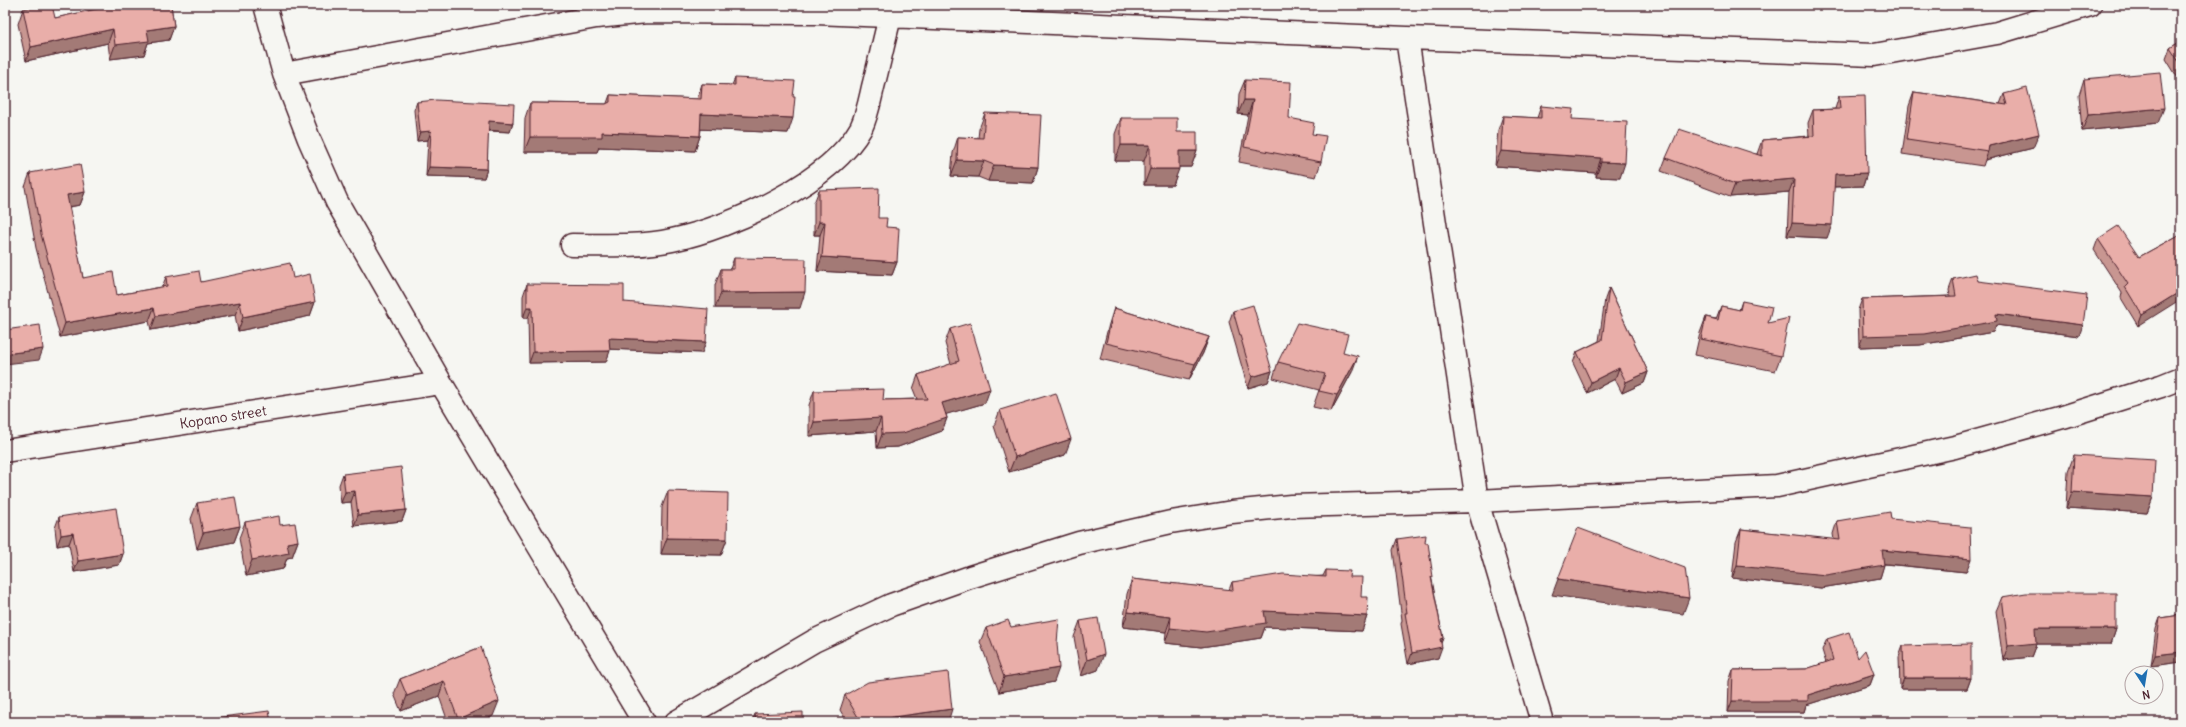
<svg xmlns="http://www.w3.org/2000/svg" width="2186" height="727" font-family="Delius,sans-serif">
  <rect width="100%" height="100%" fill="#f6f6f2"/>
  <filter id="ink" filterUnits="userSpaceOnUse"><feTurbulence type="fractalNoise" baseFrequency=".025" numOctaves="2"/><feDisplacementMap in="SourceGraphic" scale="8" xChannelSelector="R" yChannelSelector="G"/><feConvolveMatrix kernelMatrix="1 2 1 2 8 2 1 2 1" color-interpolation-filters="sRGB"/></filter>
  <g filter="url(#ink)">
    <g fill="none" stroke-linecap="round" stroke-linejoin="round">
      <defs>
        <path id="minor" d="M265,5L284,74L309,139L337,202L441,383L644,722
          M1407,38L1477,501L1542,722
          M284,74L596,17L647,12L816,13L1407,38L1874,55L1997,33L2090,5
          M572,245C605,245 640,247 672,240C731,228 831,182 861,128C867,116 870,100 873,87C879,64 884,40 890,17
          M5,451L441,383
          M676,722L814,641L891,605L970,577L1079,543L1171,522L1232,512L1291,506L1477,501L1777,486L1955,447L2063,417L2161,386L2181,378"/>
      </defs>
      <use href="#minor" stroke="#4a1f2b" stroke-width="25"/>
      <use href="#minor" stroke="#f6f6f2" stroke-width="22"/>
    </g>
    <path fill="#c89691" stroke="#4a1f2b" d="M103,5H171L174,26L169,40L148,43L144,55L110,59L108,43L26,61L18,24L23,9L55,18L103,8Z
      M2181,41V83L2166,59L2170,48Z
      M735,78L788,133L701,129L700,136L695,151L599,147L597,152H524L525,118L530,103L606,104L607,103L610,95L697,99L702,84L732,85Z
      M2084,79L2158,123L2082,131L2079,95Z
      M1245,80L1289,118L1321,162L1316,177L1239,162L1248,115L1238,114L1239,94Z
      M1914,92L2000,104L2004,94L2033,148L1985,160L1983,166L1902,154L1909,106Z
      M1839,96L1867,173L1863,186L1834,187L1827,238L1787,236L1789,192L1730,197L1661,171L1666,158L1757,154L1762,140L1809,136L1808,123L1813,110L1835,109Z
      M417,102L513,123L510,132L488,131L487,169L484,178L426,176L428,140L417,141L414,110Z
      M1541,106L1572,119L1620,178L1596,177V173L1495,166L1498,130L1503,116L1537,118Z
      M985,113L1038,167L1033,183L988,181L978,177L951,176L953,153L958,137L978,138L979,129Z
      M1121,118L1177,132L1197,151L1191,167H1179L1173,185H1144V161H1115V134Z
      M30,173L85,192L80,205L69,207L83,278L117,295L162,287L166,277L201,282L293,278L315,302L310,316L238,331L235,315L151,330L149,321L60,337L36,248L25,187Z
      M819,190L878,218L886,227L897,262L892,275L817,271L820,235H814V203Z
      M2179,235L2138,326L2121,298L2122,293L2094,250L2098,239L2139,257Z
      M734,258L800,308H715V285L721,269H730Z
      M1953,279L1978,281L2079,336L1996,325L1993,332L1920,345L1859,347L1858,310L1862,299L1950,296L1949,290Z
      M527,284L624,302L702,353L610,349L606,362L529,363L528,318H523V296Z
      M1609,288L1648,372L1644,383L1622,393L1615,379L1587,393L1573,363L1577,352L1599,341L1605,299Z
      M1742,301L1768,323L1781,356L1775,371L1695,355L1700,333L1706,317L1716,319L1721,306L1739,310Z
      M1114,308L1209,337L1203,353L1189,380L1100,359L1109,324Z
      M1233,311L1272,371L1268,382L1248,388L1229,322Z
      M950,329L985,403L946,414L947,418L942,431L898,447L877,448L876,431L809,436V405L814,391L883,400L917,399L913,389L918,375L951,364L945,343Z
      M1343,352L1352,372L1331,411L1313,407L1319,390L1273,378L1278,362Z
      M1000,410L1065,455L1009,472L994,426Z
      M2074,455L2153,497L2147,513L2066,508L2068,471Z
      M343,474L406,510L402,521L354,526L351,502L341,503L339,485Z
      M668,491L727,539L721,555L661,554L662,507Z
      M197,503L240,526L234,542L197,549L191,519Z
      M59,517L123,554L119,565L74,572L69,544L57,546L55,528Z
      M1891,519L1966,572L1884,564L1880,578L1821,588L1732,578L1736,542L1741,529L1834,540L1833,534L1837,521Z
      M245,522L280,525L298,541L292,557L287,558L283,569L246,576L239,538Z
      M1397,539L1425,543L1443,638L1441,643L1438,658L1408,664L1401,624L1402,620L1393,550Z
      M1326,570L1349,577L1361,597L1367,616L1362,631L1265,627L1261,638L1201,647L1165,643L1166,632L1123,627L1127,594L1132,579L1229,590L1232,582L1323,576Z
      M2002,597L2116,629L2111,644H2036L2031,657L2003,660L1996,611Z
      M2181,615V662L2151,666L2156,629L2160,618Z
      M1080,621L1098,670L1081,676L1074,637Z
      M1011,627L1054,682L999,692L980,642L986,628Z
      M1827,639L1858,658L1874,674L1870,685L1806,705L1804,712H1728L1729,681L1733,670L1806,669L1826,663L1822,650Z
      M1903,646L1971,678L1967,689H1900L1899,657Z
      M481,647L493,716L480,722H448L439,696L401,711L394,694L400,679Z
      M845,695L948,722H847L840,710Z
      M755,714L803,722H752Z"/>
    <path fill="#a37a76" stroke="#4a1f2b" d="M174,26L169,40L148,43L144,55L110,59L115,45L147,30Z
      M113,29L108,43L26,61L31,47Z
      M1244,100H1253L1248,115L1238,114Z
      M2164,108L2158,123L2082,131L2088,115Z
      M701,114L793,118L788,133L696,129Z
      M489,121L513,123L510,132L486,130Z
      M431,131L428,140L417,141L420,132Z
      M602,132L700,136L695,151L599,147L597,152H524L530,137Z
      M2039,134L2033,148L1985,160L1988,151L1989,146Z
      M1121,145H1150L1144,161H1115Z
      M1179,151H1197L1191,167H1173Z
      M1501,151L1601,158L1596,173L1495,166Z
      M957,160L984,161L978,177L951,176Z
      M1601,162L1625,163L1620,178L1596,177Z
      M994,165L1038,167L1033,183L988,181Z
      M429,167L487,169L484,178L426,176Z
      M1150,169H1179L1173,185H1144Z
      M1867,173L1863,186L1830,187L1835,174Z
      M1794,179L1789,192L1730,197L1735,184Z
      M85,192L80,205L62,208L67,195Z
      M819,222H825L820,235H814Z
      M1792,223L1832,225L1827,238L1787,236Z
      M822,257L897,262L892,275L817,271Z
      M2181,291V299L2138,326L2142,315Z
      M805,292L800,308H715L721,293Z
      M240,302L235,315L151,330L156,316Z
      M315,302L310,316L238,331L243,317Z
      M527,307H532L528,318H523Z
      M154,308L149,321L60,337L65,323Z
      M1996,314L2083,325L2079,336L1996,325L1993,332L1920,345L1859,347L1863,336Z
      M1209,337L1203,353L1189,380L1195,364Z
      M609,338L706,342L702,353L605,349Z
      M43,349L39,360L5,364V354Z
      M610,351L606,362L529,363L533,352Z
      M1358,356L1352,372L1331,411L1337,395Z
      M1619,368L1615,379L1587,393L1591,382Z
      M1272,371L1268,382L1248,388L1252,377Z
      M1648,372L1644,383L1622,393L1626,382Z
      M990,389L985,403L937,417L942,403Z
      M881,418L876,431L809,436L814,422Z
      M947,418L942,431L898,447L877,448L882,434Z
      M1071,439L1065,455L1009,472L1015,457Z
      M355,491L351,502L341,503L345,492Z
      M2072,492L2153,497L2147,513L2066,508Z
      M406,510L402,521L354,526L358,515Z
      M240,526L234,542L197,549L203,533Z
      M73,533L69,544L57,546L61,535Z
      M667,538L727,539L721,555L661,554Z
      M298,541L292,557L287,558L283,569L246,576L252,560L287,543Z
      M1882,550L1971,559L1966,572L1877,563Z
      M123,554L119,565L74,572L78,561Z
      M1884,565L1880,578L1821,588L1732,578L1737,566Z
      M1558,579L1689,598L1683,614L1552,595Z
      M1264,611L1367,616L1362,631L1265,627L1261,638L1201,647L1165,643L1170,628Z
      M1128,612L1171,617L1166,632L1123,627Z
      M2035,629H2116L2111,644H2036L2031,657L2003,660L2008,646Z
      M1443,638L1439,648L1442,647L1438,658L1408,664L1412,653L1440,639Z
      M2181,652V662L2151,666L2155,655Z
      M1104,654L1098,670L1081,676L1087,660Z
      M1059,668L1054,682L999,692L1004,677Z
      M1874,674L1870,685L1806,705L1804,712H1728L1732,701L1808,695Z
      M1904,678H1971L1967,689H1900Z
      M444,681L439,696L401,711L407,696Z
      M499,701L493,716L480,722H457L458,719Z
      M952,709L948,722H884L893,717Z"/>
    <path fill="#e9aea9" stroke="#4a1f2b" d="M44,5H52L55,18L110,6V5H171L174,26L147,30L149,41L115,45L113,29L31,47L23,9Z
      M2181,41V65L2170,48Z
      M2160,72L2164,108L2088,115L2084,79Z
      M735,78L795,81L793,97H795L793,118L701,114L700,136L602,132V137H530V103L606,104L610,102V95L701,99L702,84L735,85Z
      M1245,80L1291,82L1289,118L1314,123L1312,134L1326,136L1321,162L1244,147L1253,100H1244Z
      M2027,88L2039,134L1989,146L1988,151L1907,139L1914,92L2007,105L2004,94Z
      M1865,95L1867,173L1835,174L1832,225L1792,223L1794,179L1735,184L1666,158L1679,129L1762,156V140L1814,136L1813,110L1840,109L1839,96Z
      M436,100L514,104L513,123L489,121L487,169L429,167L431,131L420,132L417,102Z
      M1541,106L1573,109L1572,119L1627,122L1625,163L1601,162V158L1501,151L1503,116L1541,118Z
      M985,113L1041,115L1038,167L994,165L984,161L957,160L958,137L983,138Z
      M1121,118H1177V132H1197V151H1179V169H1150V145H1121Z
      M80,164L85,192L67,195L83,278L113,272L117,295L167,286L166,277L199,271L201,282L290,263L293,278L310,274L315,302L243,317L240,302L156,316L154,308L65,323L41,234L30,173Z
      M879,188L878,218H887L886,227L899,228L897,262L822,257L825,222H819V190Z
      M2118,226L2139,257L2179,235L2181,239V291L2142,315L2125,287L2128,284L2098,239Z
      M734,258L806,259L805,292L721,293V269H734Z
      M1976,274L1978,281L2087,295L2083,325L1996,314L1997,321L1924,334L1863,336L1862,299L1956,296L1953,279Z
      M527,284L624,285V302L708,309L706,342L609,338L610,351L533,352L532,307H527Z
      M1609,288L1648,372L1626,382L1619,368L1591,382L1577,352L1602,340Z
      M1742,301L1772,307L1768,323L1789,318L1781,356L1701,339L1706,317L1718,320L1721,306L1740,310Z
      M1253,305L1272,371L1252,377L1233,311Z
      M1114,308L1209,337L1195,364L1106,343Z
      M970,323L990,389L942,403L947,418L903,433L882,434L881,418L814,422V391L884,389L883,400L927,399L918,375L959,361L950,329Z
      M1297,323L1348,334L1343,352L1358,356L1337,395L1319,391L1325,374L1278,362Z
      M40,325L43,349L5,354V330Z
      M1056,393L1071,439L1015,457L1000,410Z
      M2074,455L2155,460L2153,497L2072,492Z
      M401,467L406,510L358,515L355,491L345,492L343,474Z
      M668,491L728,493L727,539L667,538Z
      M235,497L240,526L203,533L197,503Z
      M116,508L123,554L78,561L73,533L61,535L59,517Z
      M1890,512L1891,519L1970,527L1971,559L1882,550L1884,565L1826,575L1737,566L1741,529L1840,540L1837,521Z
      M279,516L280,525L295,523L298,541L287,543L289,553L252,560L245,522Z
      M1578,528L1685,568L1689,598L1558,579Z
      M1426,535L1425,543H1428L1433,577H1431L1443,638L1440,639L1442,647L1412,653L1405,613H1407L1397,539Z
      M1326,570L1350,571L1349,577H1362L1361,597H1368L1367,616L1264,611L1266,623L1206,632L1170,628L1171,617L1128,612L1132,579L1233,590L1232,582L1283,574L1326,577Z
      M2026,593H2116V629H2035L2036,643L2008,646L2002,597Z
      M2181,615V652L2155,655L2160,618Z
      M1098,618L1104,654L1087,660L1080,621Z
      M1059,619L1057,643L1059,668L1004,677L986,628L1008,620L1011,627Z
      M1849,632L1858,658L1865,650L1874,674L1808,695V701H1732L1733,670L1806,669L1833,660L1827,639Z
      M1971,644V678H1904L1903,646Z
      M481,647L499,701L458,719L444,681L407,696L400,679Z
      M948,672L952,709L893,717L884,722H861L845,695L868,682Z
      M269,711L271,722H215L214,718Z
      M803,712V722H756L755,714Z"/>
  </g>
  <g text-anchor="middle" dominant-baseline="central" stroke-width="3" stroke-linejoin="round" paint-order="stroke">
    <g font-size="14" fill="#4a1f2b" stroke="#f6f6f2">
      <text transform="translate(223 417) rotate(-9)">Kopano street</text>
    </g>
  </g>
  <rect width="2186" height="727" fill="none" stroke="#f6f6f2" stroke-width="20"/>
  <rect x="10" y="10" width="2166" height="707" fill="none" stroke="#4a1f2b" stroke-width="1.5" filter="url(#ink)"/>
  <g transform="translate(2144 685) rotate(168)"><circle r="19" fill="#f6f6f2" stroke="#b1a0a2"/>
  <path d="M0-3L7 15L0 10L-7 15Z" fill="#1f6fb2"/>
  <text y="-6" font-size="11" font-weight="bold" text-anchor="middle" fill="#4a1f2b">N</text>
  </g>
</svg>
